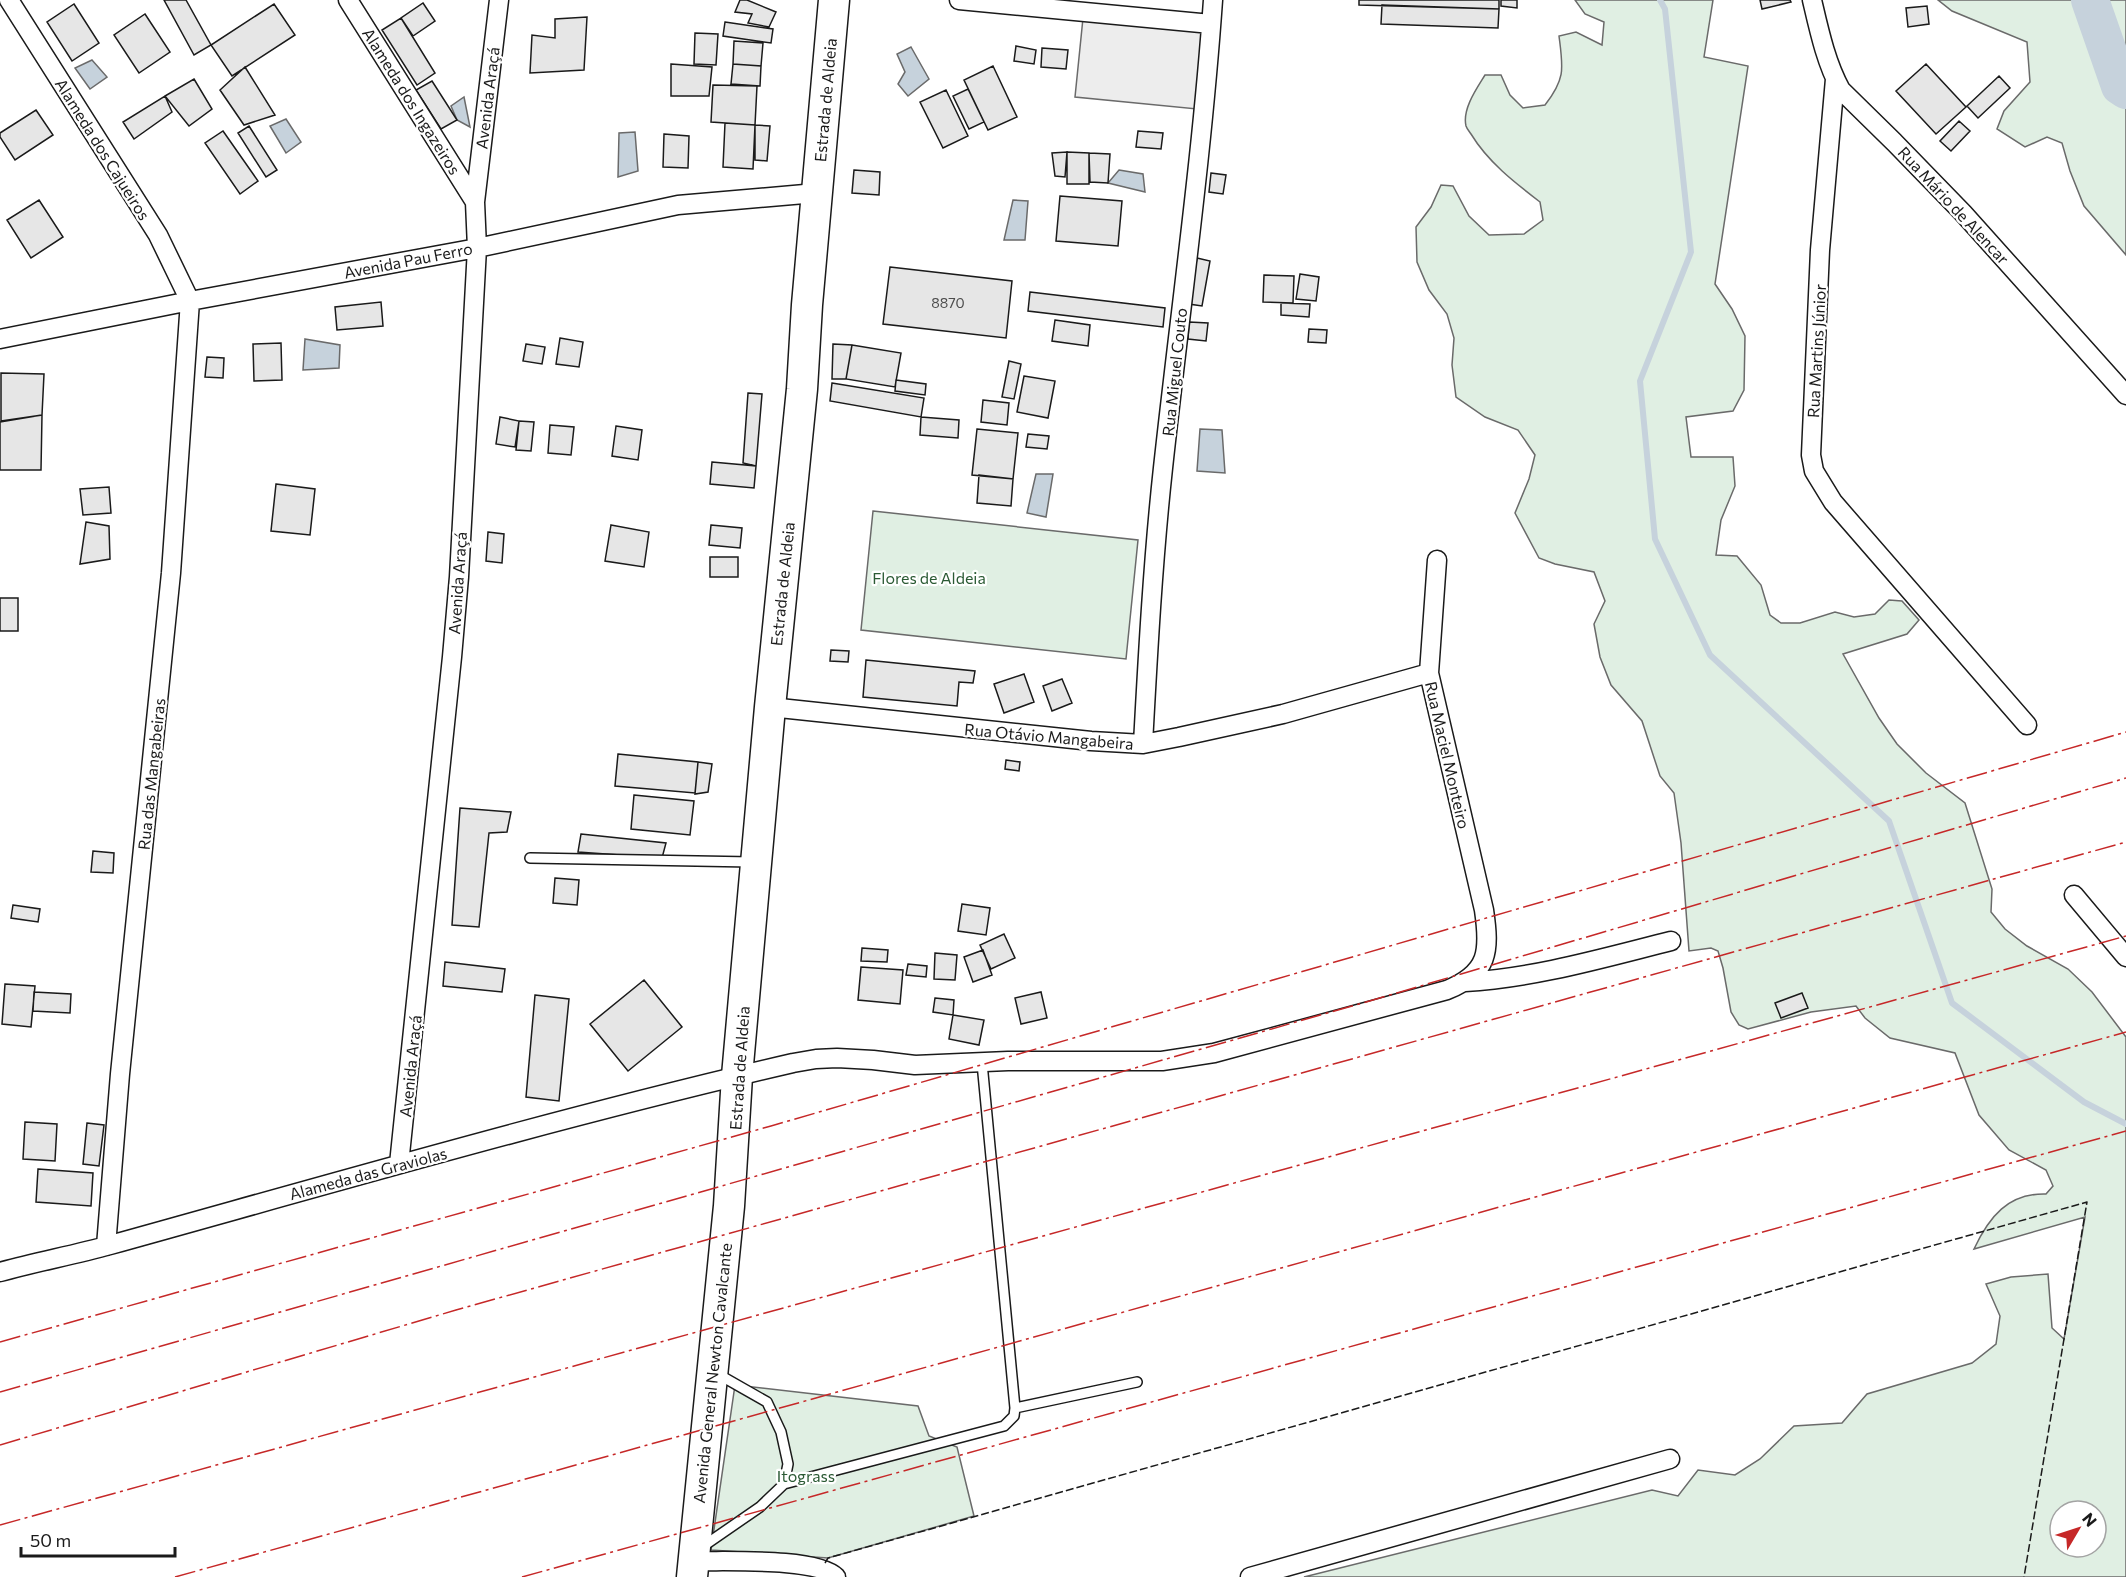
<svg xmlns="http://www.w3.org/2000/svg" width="2126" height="1577" font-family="Commissioner,sans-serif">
  <rect width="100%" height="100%" fill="#fff"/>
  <path fill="#e0efe3" stroke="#6a6a6a" stroke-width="1.5" fill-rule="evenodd" d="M1575,0H1713L1704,57L1748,66L1715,284L1732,309L1745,336L1744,390L1733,411L1686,417L1691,457H1733L1735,486L1721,520L1716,555L1737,556L1761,585L1770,615L1781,623H1800L1835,612L1854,617L1875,614L1889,600L1902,601L1919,620L1907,634L1843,654L1879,718L1897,744L1926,773L1965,803L1992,889L1991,912L2005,929L2027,946L2068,969L2092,992L2126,1037V1577H1304L1652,1490L1678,1496L1698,1470L1735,1475L1760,1459L1794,1426L1842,1423L1867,1394L1972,1363L1996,1344L2000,1316L1986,1284L2011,1277L2048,1274L2052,1328L2064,1339L2085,1217L1974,1249C1989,1217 2008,1193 2046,1194L2053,1186L2046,1170L2009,1150L1979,1115L1955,1053L1890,1038L1865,1018L1856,1006L1811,1012L1748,1029L1739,1025L1731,1012L1723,968L1718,951L1711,948L1689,951L1681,843L1674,793L1660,776L1642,721L1611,685L1600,657L1594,624L1605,601L1594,572L1555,564L1539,558L1515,513L1529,479L1535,455L1518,430L1485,417L1456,397L1452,365L1454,338L1447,314L1429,290L1417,262L1416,227L1431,207L1441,185L1453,186L1469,216L1489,235L1524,234L1543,220L1540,202C1514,182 1488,162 1471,134C1469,131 1467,129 1466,126C1462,109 1477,88 1485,75H1501L1510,95L1523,108L1545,105C1566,78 1563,68 1559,36L1576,32L1602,45L1604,22L1585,14ZM2060,1511H2096V1547H2060Z
    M1938,0H2126V255L2084,206L2070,171L2062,143L2047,137L2025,147L1997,129L2004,111L2030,82L2027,42L1952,11Z
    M873,511L1138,540L1126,659L861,630Z
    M735,1385L918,1406L929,1436L957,1447L974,1516L828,1558L711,1550Z"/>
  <path fill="#ededed" stroke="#6a6a6a" stroke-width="1.5" d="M1083,18L1204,29L1197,109L1075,97Z"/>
  <path fill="#c6d2dc" stroke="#6a6a6a" stroke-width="1.5" d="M911,47L929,79L908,96L898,84L905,72L897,54Z
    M92,60L107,77L90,89L75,68Z
    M464,97L470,127L457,120L451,106Z
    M286,119L301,142L286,153L270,126Z
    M635,132L638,171L618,177L619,133Z
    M1119,170L1143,174L1145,192L1108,183Z
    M1013,200L1028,201L1025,240H1004Z
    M305,339L340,345L339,368L303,370Z
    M1200,429L1222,430L1225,473L1197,471Z
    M1036,474H1053L1046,517L1027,513Z"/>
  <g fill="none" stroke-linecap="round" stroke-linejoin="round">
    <path stroke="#c6d2dc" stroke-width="6" d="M1660,0L1665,9L1691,252L1640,381L1655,539L1710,655L1889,821L1952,1003L2084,1102L2126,1124"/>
    <path stroke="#c6d2dc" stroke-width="38" d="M2090,0L2120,86L2126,90"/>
  </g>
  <path fill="#e6e6e6" stroke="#1a1a1a" stroke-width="1.5" d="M164,0H186L211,45L194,55Z
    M740,0H747L776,12L769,27L748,23L752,14L735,12Z
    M1359,0H1499V9L1359,5Z
    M1501,0H1517V8L1501,6Z
    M1760,0H1790L1791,2L1762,9Z
    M423,3L435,21L413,36L401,18Z
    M74,4L99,43L72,61L47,22Z
    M274,4L295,35L232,76L211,45Z
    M1382,5L1499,9L1498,28L1381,24Z
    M1927,6L1929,24L1908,27L1906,8Z
    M145,14L170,52L139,73L114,35Z
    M587,17L584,70L530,73L532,35L555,38V19Z
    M401,18L435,73L417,85L382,30Z
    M725,22L773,29L771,43L723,36Z
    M695,33L718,34L716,65L694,64Z
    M734,41L763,43L761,66L733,64Z
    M1016,46L1036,50L1034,64L1014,61Z
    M1042,48L1068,50L1066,69L1041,67Z
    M671,64L712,67L709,96H671Z
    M733,64L761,66L760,86L731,84Z
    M1926,64L1966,107L1936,134L1896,91Z
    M993,66L1017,117L988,130L964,80Z
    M245,67L275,115L244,125L220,90Z
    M1999,76L2010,88L1978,118L1967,106Z
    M194,79L212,109L189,126L165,96Z
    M432,81L457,120L441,129L416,90Z
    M713,85L757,86L755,125L711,122Z
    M968,89L984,122L969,129L953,96Z
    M946,90L968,136L943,148L920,102Z
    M165,96L172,112L134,139L123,122Z
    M36,110L53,135L15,160L0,137V133Z
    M1959,121L1970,131L1951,151L1940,141Z
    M725,123L755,125L753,169L723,167Z
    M755,125L770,126L767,161L755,160Z
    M249,126L277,170L266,177L238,133Z
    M223,131L258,181L240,194L205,143Z
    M1138,131L1163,133L1161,149L1136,147Z
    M664,134L689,136L688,168L663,167Z
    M1067,152L1065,177L1055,176L1052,153Z
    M1067,152L1089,153V184H1067Z
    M1089,153L1110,154L1108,183L1090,182Z
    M854,170L880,172L879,195L852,193Z
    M1211,173L1226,175L1223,194L1209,192Z
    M1060,196L1122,201L1118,246L1056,241Z
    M39,200L63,237L31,258L7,220Z
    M1197,258L1210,261L1202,306L1189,304Z
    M890,267L1012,281L1006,338L883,324Z
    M1300,274L1319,277L1316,301L1296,299Z
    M1264,275L1294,276L1293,303L1263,302Z
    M1030,292L1165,308L1163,327L1028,311Z
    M381,302L383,326L337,330L335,307Z
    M1281,303L1310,304L1309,317L1281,315Z
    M1055,320L1090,325L1088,346L1052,341Z
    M1189,322L1208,323L1206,341L1188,339Z
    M1309,329L1327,330L1326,343L1308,342Z
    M560,338L583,342L579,367L556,364Z
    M281,343L282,380L254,381L253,344Z
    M526,344L545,347L542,364L523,361Z
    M833,344L852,345L846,379H832Z
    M852,345L901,353L895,387L846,379Z
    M207,357L224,358L223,378L205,377Z
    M1009,361L1021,364L1014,399L1002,397Z
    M1,373L44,374L42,415L1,421Z
    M1024,376L1055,381L1048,418L1017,412Z
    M896,380L926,384L925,395L895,391Z
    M832,383L924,398L921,417L830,401Z
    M748,393L762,394L756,466L743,463Z
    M983,400L1009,403L1007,425L981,422Z
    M42,415L41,470H0V422Z
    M500,417L519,421L515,447L496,444Z
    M921,417L959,420L958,438L920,435Z
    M519,421L534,422L531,451L516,450Z
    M550,425L574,427L571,455L548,453Z
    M616,426L642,430L638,460L612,456Z
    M977,429L1018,433L1013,479L972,475Z
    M1028,434L1049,436L1047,449L1026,447Z
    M712,462L756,466L754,488L710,484Z
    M979,475L1013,479L1011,506L977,503Z
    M276,484L315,489L310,535L271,531Z
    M109,487L111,513L83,515L80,489Z
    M86,522L109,526L110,559L80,564Z
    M611,525L649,532L644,567L605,561Z
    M711,525L742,528L740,548L709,545Z
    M488,532L504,534L502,563L486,561Z
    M710,557H738V577H710Z
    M0,598H18V631H0Z
    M831,650L849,651L848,662L830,661Z
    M866,660L975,671L973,683L959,682L957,706L863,697Z
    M1024,674L1034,702L1004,713L994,684Z
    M1062,679L1072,703L1052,711L1043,686Z
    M618,754L698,762L695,793L615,786Z
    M1006,760L1020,762L1019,771L1005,769Z
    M698,762L712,764L708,792L695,794Z
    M634,795L694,801L690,835L631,829Z
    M460,808L511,812L507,832L489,833L479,927L452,925Z
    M581,834L666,843L662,858L578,852Z
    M93,851L114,853L113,873L91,872Z
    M555,878L579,880L577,905L553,903Z
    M962,904L990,908L986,935L958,931Z
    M13,905L40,909L38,922L11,918Z
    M1004,934L1015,958L991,969L980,945Z
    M862,948L888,950L887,962L861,961Z
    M983,950L992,975L973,982L964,957Z
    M935,953L957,955L955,980L934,979Z
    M445,962L505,969L502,992L443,986Z
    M908,964L927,966L926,977L906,975Z
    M861,967L903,970L900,1004L858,1000Z
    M644,980L682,1027L628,1071L590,1024Z
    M5,984L35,986L31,1027L2,1024Z
    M34,992L71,994L70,1013L33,1011Z
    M1041,992L1047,1018L1021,1024L1015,998Z
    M1802,993L1808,1008L1781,1018L1775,1003Z
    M535,995L569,999L559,1101L526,1097Z
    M935,998L954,1000L953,1015L933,1012Z
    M953,1015L984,1020L979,1045L949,1039Z
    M25,1122L57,1124L55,1161L23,1159Z
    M87,1123L104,1125L99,1166L83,1164Z
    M38,1169L93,1173L91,1206L36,1202Z"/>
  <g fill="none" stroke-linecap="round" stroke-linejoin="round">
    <defs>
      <path id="lane" d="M530,858L752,862
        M716,1373L767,1402L781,1432L788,1464L784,1484
        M1015,1408L1137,1382
        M702,1547L760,1507L784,1484L1004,1426L1014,1416L1015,1408L982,1063"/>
      <path id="street" d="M9,0L158,235L190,301L171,573L120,1074L106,1246
        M348,0L475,202
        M959,0L1211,24
        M1812,0C1819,30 1826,63 1841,90L1894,142L1963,213L2126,395
        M1835,79L1820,250L1811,455L1814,471L1833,502L2027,725
        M0,339L190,301L477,248L678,205L816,193
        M770,707L1091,741L1143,744L1179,737L1283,714L1429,673
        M1143,744C1148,652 1153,560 1163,468C1180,312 1202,157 1213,0
        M2074,895L2126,957
        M1465,982C1535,978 1603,958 1671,941
        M399,1164L452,657L459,577L477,248L475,202L499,0
        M0,1272C36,1262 74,1255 110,1245C337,1182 564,1116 793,1063L816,1059L837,1058L873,1060L915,1065L1008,1061H1162L1214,1053L1447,990C1489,973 1490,951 1484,910L1429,673L1437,560
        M693,1561C724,1562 816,1557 836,1577
        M1250,1577L1670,1459"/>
      <path id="primary" d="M692,1577L729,1206L737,1076L770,707L802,389L807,305L834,0"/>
    </defs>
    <use href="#lane" stroke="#1a1a1a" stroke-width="12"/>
    <use href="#street" stroke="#1a1a1a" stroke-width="21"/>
    <use href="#primary" stroke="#1a1a1a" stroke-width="33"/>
    <use href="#lane" stroke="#fff" stroke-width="9"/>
    <use href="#street" stroke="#fff" stroke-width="18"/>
    <use href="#primary" stroke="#fff" stroke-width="30"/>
    <path stroke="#1a1a1a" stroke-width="1.5" stroke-dasharray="8 3" stroke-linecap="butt" d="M825,1563L828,1558L2087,1202L2024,1577"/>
    <path stroke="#c62828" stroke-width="1.5" stroke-dasharray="21 4.5 3 4.5" stroke-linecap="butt" d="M0,1342L771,1126L2126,732
      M0,1392L1373,1000L2126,778
      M0,1445L456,1310L2126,842
      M0,1525L2126,936
      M175,1577L2126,1032
      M522,1577L2126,1131"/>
  </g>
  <g text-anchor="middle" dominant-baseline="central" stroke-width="4.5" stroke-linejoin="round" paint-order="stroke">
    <g font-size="14" fill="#4d4d4d">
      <text x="948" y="302">8870</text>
    </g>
    <g font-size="16" fill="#1a1a1a" stroke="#fff">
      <text transform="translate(487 98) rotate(-83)">Avenida Araçá</text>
      <text transform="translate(825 100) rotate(-85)">Estrada de Aldeia</text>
      <text transform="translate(412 101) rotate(58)">Alameda dos Ingazeiros</text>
      <text transform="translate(103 149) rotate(58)">Alameda dos Cajueiros</text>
      <text transform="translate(1954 205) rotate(47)">Rua Mário de Alencar</text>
      <text transform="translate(408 260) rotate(-11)">Avenida Pau Ferro</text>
      <text transform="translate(1816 351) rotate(-87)">Rua Martins Júnior</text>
      <text transform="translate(1174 372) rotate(-84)">Rua Miguel Couto</text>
      <text transform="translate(457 583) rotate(-86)">Avenida Araçá</text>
      <text transform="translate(782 584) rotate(-84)">Estrada de Aldeia</text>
      <text transform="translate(1049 736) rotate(5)">Rua Otávio Mangabeira</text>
      <text transform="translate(1448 755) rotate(77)">Rua Maciel Monteiro</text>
      <text transform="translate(151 774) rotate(-84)">Rua das Mangabeiras</text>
      <text transform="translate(410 1066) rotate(-84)">Avenida Araçá</text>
      <text transform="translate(739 1068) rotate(-86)">Estrada de Aldeia</text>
      <text transform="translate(368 1173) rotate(-15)">Alameda das Graviolas</text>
      <text transform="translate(712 1373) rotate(-84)">Avenida General Newton Cavalcante</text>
    </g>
    <g font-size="16" fill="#2b5a34" stroke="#fff">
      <text x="929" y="577">Flores de Aldeia</text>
      <text x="806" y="1475">Itograss</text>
    </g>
  </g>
  <g transform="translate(2078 1529) rotate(51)"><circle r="28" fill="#ffffff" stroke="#a3a3a3" stroke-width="1.5"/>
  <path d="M0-4.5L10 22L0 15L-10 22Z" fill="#c62828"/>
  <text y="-9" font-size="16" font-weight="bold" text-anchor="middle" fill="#1a1a1a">N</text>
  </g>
  <path d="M21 1547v9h154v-9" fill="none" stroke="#1a1a1a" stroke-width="3"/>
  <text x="30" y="1547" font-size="18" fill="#1a1a1a" stroke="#ffffff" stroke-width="4.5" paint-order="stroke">50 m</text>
</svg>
